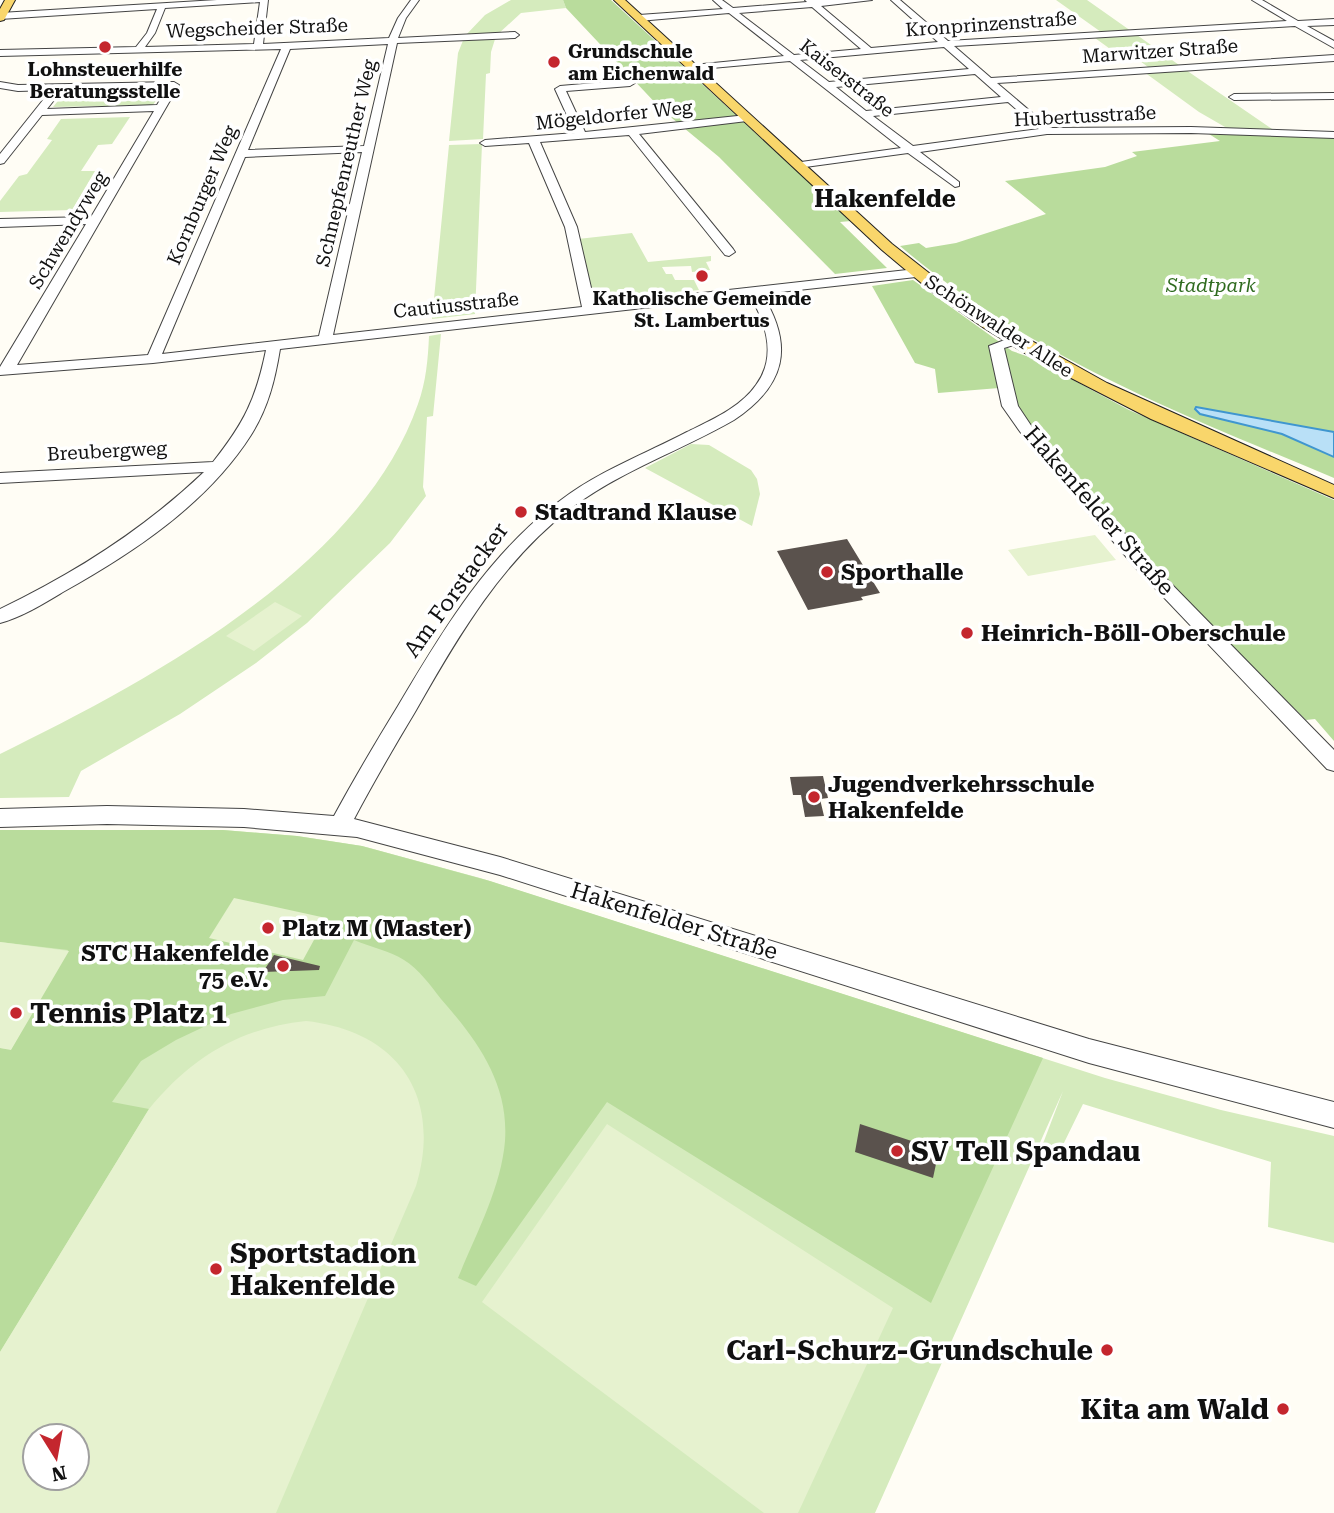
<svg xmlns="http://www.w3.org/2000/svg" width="1334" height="1513" font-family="'Roboto Serif',serif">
  <rect width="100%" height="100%" fill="#fffdf5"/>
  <path fill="#d5ebbd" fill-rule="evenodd" d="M511,0H563L566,8L521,13L497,35L465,36L485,15Z
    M1056,0H1087L1131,31L1101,32Z
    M1137,35L1179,65L1148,67L1136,58L1124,59L1095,38Z
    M496,36L491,52L490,73L486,74L483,139L449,141L458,53L464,38Z
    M1186,70L1275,131H1232L1199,112L1144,72Z
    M164,88L153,105L53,107L66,91Z
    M130,117L112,144L98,145L81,171H95L72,210L0,212V201L19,176L27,174L52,140L47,139L61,119Z
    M482,144L475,314L432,319L449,145Z
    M632,233L648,262L711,256V261L706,262L710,270L692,272L691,266L662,267L666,274H672L675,280H694L699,290L591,301L578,239Z
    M441,334L433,416L427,417L423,487L426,496L390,543L307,623L256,663L180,714L81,771L69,797L0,798V754C147,682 361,568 418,404C426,382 428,359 429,336Z
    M691,444L709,445L751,470L757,479L760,494L752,526L645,468Z
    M0,830H223L297,836L362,846L480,878L1105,1078L1221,1110L1334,1136V1243L1268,1227L1271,1162L1083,1104L1059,1153L1044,1156L1039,1154L1063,1091L875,1513H0ZM35,1436H77V1478H35Z"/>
  <path fill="#b9dc9c" d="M563,0H611L851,221L840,222L887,268L835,274L719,157L661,109L566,8Z
    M1209,134L1334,136V432L1196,407L1200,414L1282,434L1334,457V478C1181,414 1028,355 900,246L919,243L926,248L956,243L1046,214L1005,181L1105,167L1137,156L1132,152L1220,141Z
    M913,280L1012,351L1032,358L1129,410L1334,500V741L1315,719L1306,720L1146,561L999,388L938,393L935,369L915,363L872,286Z
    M0,830H223L297,836L362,846L490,881L1043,1058L931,1303L607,1102L476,1286L458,1278C476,1234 501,1188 505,1141C509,1083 477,1040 441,999C431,986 418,968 404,960C390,951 370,947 354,940L325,996L283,1000L231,1014L176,1040L141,1061L112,1102L149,1109L0,1352V1048L11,1049L68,950L0,942Z"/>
  <path fill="#e6f2cf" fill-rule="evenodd" d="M1095,535L1116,560L1028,576L1008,550Z
    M275,602L302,616L254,651L226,636Z
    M234,898L326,918L303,960L209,938Z
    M0,942L69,951L11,1050L0,1048Z
    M306,1021C398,1031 443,1096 416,1186L276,1513H0V1352L149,1109C191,1058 239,1028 306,1021ZM35,1436H77V1478H35Z
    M607,1124L893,1308L798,1513H764L482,1302Z"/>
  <path fill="#b9e0f7" stroke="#3f96cf" stroke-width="2" d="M1196,407L1334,432V457L1282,434L1200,414L1195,409Z"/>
  <path fill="#5a524d" d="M847,539L880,593L861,597L863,600L808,610L777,551Z
    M823,776L828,798L820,799L824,816L805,817L801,795H793L790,777Z
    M274,955L320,966L319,970L263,972Z
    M860,1124L939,1150L933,1178L855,1152Z"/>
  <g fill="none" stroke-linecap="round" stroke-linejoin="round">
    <defs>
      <path id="minor" d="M217,0H268L263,44L389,38L398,18L411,0H419L406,18L398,38L515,32L519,35L515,38L397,43L333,335L582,307L565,227L529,143L485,146L480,143L485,140L575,133L555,89L560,86L630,80L635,83L630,86L566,91L585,132L747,115L752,118L747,121L639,134L733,249L735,252L729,256L725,255L629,135L540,142L577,227L595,305L916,269L922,273L916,277L762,294C795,347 785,386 734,420C682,450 623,470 574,506C503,559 458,636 415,712C394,747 373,783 354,819L500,857L1089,1039L1334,1102V1128L1089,1063L500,875L357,837L244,827L107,824L0,827V809L107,806L244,809L334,816C354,779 376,742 398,706C443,630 489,553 561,500C599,471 645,454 687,432C711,420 740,408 756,385C777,357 766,323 750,296L280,349C275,380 268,408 251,435C207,504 133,553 63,592C43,604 22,617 0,623V609C75,573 143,530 204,472L0,483V473L213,462C244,423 256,399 266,350L153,363L0,375V367L86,224L0,227V219L91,217L154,111L42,115L4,163L0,164V154L51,90L18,91L0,88V82L18,85L174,82L179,85L17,365L148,355L281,49L0,56V50L136,47L147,33L157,9L0,19V13ZM260,2L254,44L145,47L155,33L165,8ZM388,44L364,146L248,150L290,49ZM167,88L157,105L47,109L62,90ZM362,152L319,336L162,354L245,157Z
        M713,0H722L733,8L807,2L805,0H872L821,6L871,48L938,42L891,0H900L948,41L1287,21L1252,0H1262L1298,21L1334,19V25L1307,26L1334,41V48L1295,26L954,46L991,78L1334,55V61L997,83L1050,128L1191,127L1334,132V138L1191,133L1047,134L920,152L959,182V186L955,187L908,153L798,168L792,165L794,163L901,148L790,61L690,70V66L693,65L784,56L729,13L639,21L635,18L639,15L723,9ZM812,7L861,49L794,55L739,13ZM944,47L969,69L829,82L800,60ZM975,74L1001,97L866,111L836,87ZM1008,102L1039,129L913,146L873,116Z
        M1334,93V99L1234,100L1229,97L1234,94Z
        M1015,336L1020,337V343L1004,348L1018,406L1032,427L1146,558L1334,750V771L1327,769L1134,566L1021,433L1002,406L989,346Z"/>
      <path id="major" d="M5,0H15L4,20L0,21V9Z
        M614,0H625L892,244L943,284L996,321L1107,383L1334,485V498L1151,419L1038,361L984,328L931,291L882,250Z"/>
    </defs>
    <use href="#minor" stroke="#444" stroke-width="2"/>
    <use href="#major" stroke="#222" stroke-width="2"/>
    <use href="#minor" fill="#fff" fill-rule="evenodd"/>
    <use href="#major" fill="#f9d66b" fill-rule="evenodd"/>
  </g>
  <g fill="#c4262e" stroke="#fff" stroke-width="2.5">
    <circle cx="105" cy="47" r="7"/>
    <circle cx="554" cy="62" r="7"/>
    <circle cx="702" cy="276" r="7"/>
    <circle cx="521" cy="512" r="7"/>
    <circle cx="827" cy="572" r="7"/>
    <circle cx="967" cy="633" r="7"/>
    <circle cx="814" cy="797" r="7"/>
    <circle cx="268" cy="928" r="7"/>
    <circle cx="283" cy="966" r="7"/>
    <circle cx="16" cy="1013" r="7"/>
    <circle cx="897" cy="1151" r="7"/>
    <circle cx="216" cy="1269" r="7"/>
    <circle cx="1107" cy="1350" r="7"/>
    <circle cx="1283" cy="1409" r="7"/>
  </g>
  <g text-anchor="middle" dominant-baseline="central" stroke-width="7" stroke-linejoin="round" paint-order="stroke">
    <g font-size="19" fill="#111" stroke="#fff">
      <text transform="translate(991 24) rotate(-4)">Kronprinzenstraße</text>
      <text transform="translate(257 28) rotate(-2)">Wegscheider Straße</text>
      <text transform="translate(1160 51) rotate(-4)">Marwitzer Straße</text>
      <text transform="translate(847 78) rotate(38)">Kaiserstraße</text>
      <text transform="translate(614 115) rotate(-6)">Mögeldorfer Weg</text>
      <text transform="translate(1085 116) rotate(-3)">Hubertusstraße</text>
      <text transform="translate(346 163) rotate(-77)">Schnepfenreuther Weg</text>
      <text transform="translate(202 195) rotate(-67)">Kornburger Weg</text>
      <text transform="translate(68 230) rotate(-59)">Schwendyweg</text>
      <text transform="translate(456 305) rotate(-6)">Cautiusstraße</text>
      <text transform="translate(999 326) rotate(33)">Schönwalder Allee</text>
      <text transform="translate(107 451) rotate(-3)">Breubergweg</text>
    </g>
    <g font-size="19" font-weight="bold" fill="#111" stroke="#fff">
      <text x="568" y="51" text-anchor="start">Grundschule<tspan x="568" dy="22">am Eichenwald</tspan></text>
      <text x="105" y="69">Lohnsteuerhilfe<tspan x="105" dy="22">Beratungsstelle</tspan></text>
      <text x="702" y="298">Katholische Gemeinde<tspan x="702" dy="22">St. Lambertus</tspan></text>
    </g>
    <g font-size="19" font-style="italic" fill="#2f6b1f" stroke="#fff">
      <text x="1211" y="285">Stadtpark</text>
    </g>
    <g font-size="23" fill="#111" stroke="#fff">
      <text transform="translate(1099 511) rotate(49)">Hakenfelder Straße</text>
      <text transform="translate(456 590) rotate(-54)">Am Forstacker</text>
      <text transform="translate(674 921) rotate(17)">Hakenfelder Straße</text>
    </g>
    <g font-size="23" font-weight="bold" fill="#111" stroke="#fff" text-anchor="start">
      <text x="535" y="512">Stadtrand Klause</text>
      <text x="841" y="572">Sporthalle</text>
      <text x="981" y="633">Heinrich-Böll-Oberschule</text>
      <text x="828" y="784">Jugendverkehrsschule<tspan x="828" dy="26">Hakenfelde</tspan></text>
      <text x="282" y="928">Platz M (Master)</text>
      <text x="269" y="953" text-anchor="end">STC Hakenfelde<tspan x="269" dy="26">75 e.V.</tspan></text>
    </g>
    <g font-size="24" font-weight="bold" fill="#111" stroke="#fff">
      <text x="885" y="199">Hakenfelde</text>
    </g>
    <g font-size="28" font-weight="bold" fill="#111" stroke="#fff" text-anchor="start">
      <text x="30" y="1013">Tennis Platz 1</text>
      <text x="911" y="1151">SV Tell Spandau</text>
      <text x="230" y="1253">Sportstadion<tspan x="230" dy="32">Hakenfelde</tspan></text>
      <text x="1093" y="1350" text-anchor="end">Carl-Schurz-Grundschule</text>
      <text x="1269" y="1409" text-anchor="end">Kita am Wald</text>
    </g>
  </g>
  <g transform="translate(56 1457) rotate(169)"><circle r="33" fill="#ffffff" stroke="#a0a0a0" stroke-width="2"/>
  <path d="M0-5L12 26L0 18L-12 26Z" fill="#c4262e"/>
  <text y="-10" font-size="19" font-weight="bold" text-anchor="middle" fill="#111111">N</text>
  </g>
</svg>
